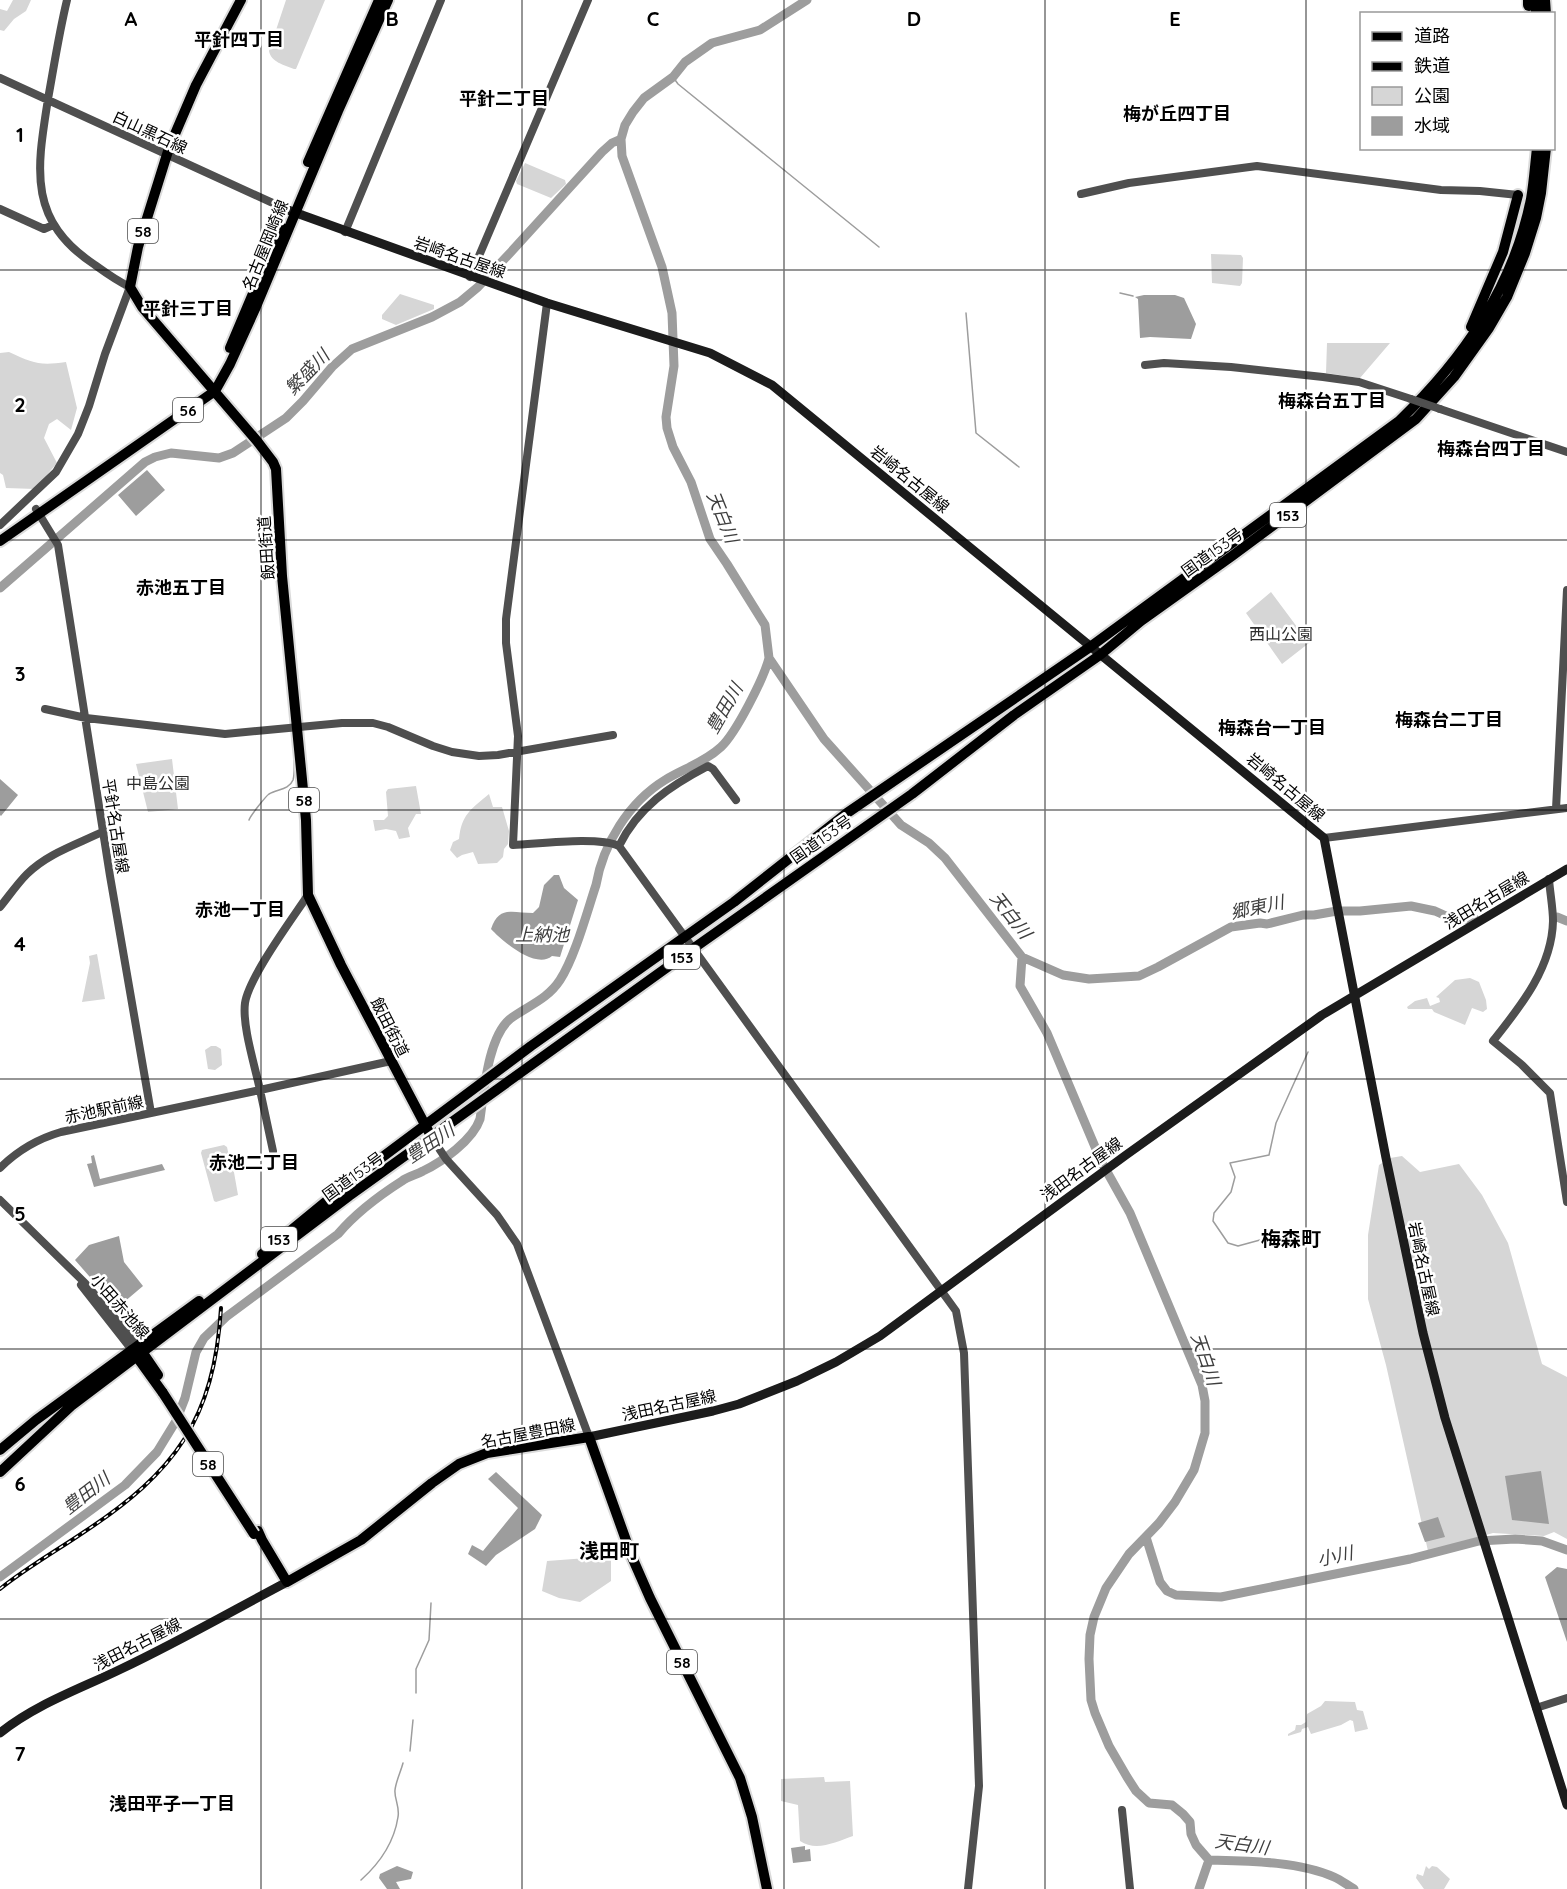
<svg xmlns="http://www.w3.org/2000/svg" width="1567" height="1889" font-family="Quicksand,'Noto Sans JP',sans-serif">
  <rect width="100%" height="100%" fill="#fff"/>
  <path fill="#d6d6d6" d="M13,0H31L26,11L14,19L4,31L0,30V9L7,11Z
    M286,0H325L296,69H294C284,65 271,62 269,51Z
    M525,163L565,180L566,184L551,198L517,184L516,181Z
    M1211,254L1241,255L1243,258L1242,283L1240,286L1212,283Z
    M400,294L434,305V309L396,325L382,319V315Z
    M1327,343H1390L1360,378L1326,373Z
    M9,352C33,363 39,366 66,362L77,408L71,430L57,419L49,424L44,438L57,463L35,489L6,488L3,475L0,473V353Z
    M1271,592L1309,643L1282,664L1246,613Z
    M172,759L178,809L148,812L136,764Z
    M416,786L421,814H416L408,828L410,837L399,839L396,831L386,829L375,831L373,820H384L388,816L386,792L388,789Z
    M489,794L493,807H502L509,831L508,844L504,849L503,857L497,863L478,864L473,852L462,855L457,858L450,850L453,842L459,839C461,815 471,809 489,794Z
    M97,954L105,999L82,1002L90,963L89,956Z
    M1470,978L1479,982L1486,1000L1487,1009L1483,1012L1472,1008L1465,1025L1434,1012L1432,1009H1408L1407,1007L1415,1001L1427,998L1430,1006L1440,1002L1439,998L1436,997L1455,980Z
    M211,1046H216L221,1049L222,1065L215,1070L208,1069L205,1050Z
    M224,1145L227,1147L230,1161H232L238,1195L216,1202L214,1201L201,1153L202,1150Z
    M1402,1156L1420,1172L1459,1164L1482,1195L1508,1243L1542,1364L1567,1377V1539L1554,1532L1544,1536L1493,1533L1428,1551L1386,1365L1368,1299V1235L1379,1165L1390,1158Z
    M611,1540V1581L580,1602L559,1598L542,1591L547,1561L587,1558Z
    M1325,1701L1355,1702L1357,1710L1363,1711L1368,1729L1355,1732L1353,1721L1350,1720L1341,1725L1311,1734L1308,1727L1302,1729L1301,1732L1288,1736V1734L1295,1730L1296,1725H1301L1306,1722L1307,1714L1321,1706Z
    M824,1777L825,1782L850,1781L853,1836C836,1842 816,1852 800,1841L798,1805L781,1801V1779Z
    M1426,1866L1429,1869L1432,1866L1437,1867L1450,1879L1444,1889H1424L1416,1878L1417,1874L1423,1876Z"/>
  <path fill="#9d9d9d" d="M1144,295H1175L1184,298L1196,324L1191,339L1150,337L1140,338L1138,299L1135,297Z
    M147,470L165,490L136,516L118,495Z
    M0,779L18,795L1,816L0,815Z
    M554,875H559L564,888L578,900L560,957L552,956C536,970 502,941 491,929C499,905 513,913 533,913L539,907L544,885Z
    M94,1155L100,1179L162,1164L165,1170L94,1187L87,1164L92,1163L91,1156Z
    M119,1236L124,1262L143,1286L117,1308L75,1260L89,1245Z
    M1541,1471L1549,1524L1512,1520L1505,1476Z
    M496,1472L542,1515L535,1529L496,1555L486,1566L468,1554L472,1545L483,1551L518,1508L488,1479Z
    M1438,1517L1445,1537L1425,1542L1418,1523Z
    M1557,1567L1567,1569V1642L1545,1577Z
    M805,1846V1850L810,1849L811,1861L793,1863L791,1848Z
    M397,1866L413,1872L411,1879L396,1882L400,1889H387L379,1878L380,1874Z"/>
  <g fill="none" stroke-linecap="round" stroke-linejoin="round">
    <path stroke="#9d9d9d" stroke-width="1.5" d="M673,77L678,84L879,247
      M1120,293L1133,296
      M966,313L976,433L1019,467
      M249,820C250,816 266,796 269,794C277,789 289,790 293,780C295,773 294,763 294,756
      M1260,1240L1238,1246L1228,1243L1213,1221L1214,1213L1231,1192L1235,1177L1230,1163L1269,1155L1276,1123L1308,1052
      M416,1693V1669L429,1640L431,1603
      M410,1751L413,1720
      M361,1880C380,1863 394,1843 398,1817C400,1807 394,1798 395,1790C396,1781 401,1771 403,1763"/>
    <path stroke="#9d9d9d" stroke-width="9" d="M807,0L760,30L712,43L685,62L673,77L644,98L633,112L625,125L621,139L622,156L662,267L672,313L674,366L666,417L667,428L673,447L691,482L710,539L727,564L765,625L769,658L824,739L901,825L929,843L945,858L1022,957L1063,975L1089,979L1139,976L1158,967L1231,927L1260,923L1267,924L1303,915H1314L1337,911H1360L1411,906L1435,911L1455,920L1475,919
      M0,588L145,462L155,457L171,453L219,458L233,453L286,418L303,401L332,367L352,349L432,317L460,302L478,287L511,252L602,152L612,143L621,139
      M1557,917L1567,921
      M1022,957L1020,986L1047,1033L1101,1161L1130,1213L1202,1385L1205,1401V1433L1194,1470L1175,1502L1159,1523L1129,1554L1106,1588L1094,1617L1090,1635L1089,1659L1091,1700L1095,1713L1109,1746L1127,1777L1136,1791L1149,1803L1172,1805L1183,1814L1190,1822L1191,1834L1196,1845L1209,1860C1247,1861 1298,1861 1334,1877C1341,1880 1347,1885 1354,1889
      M1146,1537L1160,1582L1167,1591L1176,1595L1221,1597L1410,1559L1479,1541L1515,1539L1542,1541L1567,1550
      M0,1577L125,1485L157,1452L176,1421L185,1398L196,1352L204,1338L226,1317L338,1234C355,1214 380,1195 402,1181C408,1176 416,1175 423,1171C442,1162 473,1140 480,1119C484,1092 488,1037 510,1019C527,1006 547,1000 560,980C575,957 587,912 596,885C603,844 629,802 665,780C683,769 705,762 721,747C736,733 764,678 769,658
      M1199,1889L1209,1860"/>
    <defs>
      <path id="primary" d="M241,0L196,85L169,148L138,247L130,287L142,307L257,441L273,462L276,469L282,576L306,820L308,895L341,965L432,1138
        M308,162L379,0
        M230,348L281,227
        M0,541L215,391L230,364L255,309L338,111L388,0
        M132,1350L163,1393
        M143,1353L158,1375
        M258,1531L262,1540L287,1582L361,1540L432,1483L459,1464L487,1453L589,1437L632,1557L650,1598L740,1778L752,1817L767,1889"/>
      <path id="trunk" d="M1536,0V14
        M1545,0L1546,14
        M1471,327L1503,252L1518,195
        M262,1254L357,1176L531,1046L734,902L847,813L1090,647L1399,421C1463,359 1513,288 1531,199C1534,182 1535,165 1537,148
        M0,1450L36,1420L199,1301
        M0,1472L71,1406L349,1196L694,948L912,794L1014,715L1100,655L1141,621L1232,556L1416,419L1454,377L1489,328L1507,297L1525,253L1536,218L1541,193L1546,148"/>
      <path id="motorway" d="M1529,0V5"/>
    </defs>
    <use href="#primary" stroke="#dbdbdb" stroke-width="14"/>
    <use href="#trunk" stroke="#dbdbdb" stroke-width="14"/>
    <use href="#motorway" stroke="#dbdbdb" stroke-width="15"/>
    <path stroke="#4f4f4f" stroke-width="8" d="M0,78L288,210
      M1081,194L1129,183L1257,166L1441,190L1480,191L1518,195
      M0,209L44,229L53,225
      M345,232L441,0
      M470,277L588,0
      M547,303L506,619V643L518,736L513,845C539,844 597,836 619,846L956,1311L964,1353L979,1786L968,1889
      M1145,365L1164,363L1231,367L1323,377L1359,382L1411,399
      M1440,409L1567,452
      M36,509L58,545L110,876L151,1113
      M0,525L56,472L78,434L89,406L105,354L130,287C117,281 106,273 95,265C27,220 37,169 48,99C54,66 59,33 67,0
      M45,709L86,718L225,734L342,723H373L388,727L433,746L452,752L479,756L498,755L613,735
      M1556,809L1567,590
      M1324,838L1567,808
      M619,846C638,807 670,786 708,766L713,769L736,800
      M1549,879C1550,893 1553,908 1553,921C1552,968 1520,1007 1493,1041L1521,1064L1550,1093L1567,1202
      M0,907C9,896 17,884 27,874C48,853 78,844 104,831
      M432,1138L446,1159L497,1215L517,1244L589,1437
      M273,1151L260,1090L391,1061
      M0,1168C18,1150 37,1139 61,1132L260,1090C255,1066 242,1026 245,1003C249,977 292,919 308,895
      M0,1200L85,1283L141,1349
      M81,1285L132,1350
      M1536,1708L1567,1698
      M1122,1810L1130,1889"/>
    <path stroke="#1c1c1c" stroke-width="9" d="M288,210L547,303L710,353L772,385L1324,838L1386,1158L1423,1333L1445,1418L1567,1805
      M589,1437L713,1411L739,1404L797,1381L836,1362L880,1336L1126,1155L1322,1015L1567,869
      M0,1733C36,1704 80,1689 121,1669C178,1642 232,1611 287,1582"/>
    <use href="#primary" stroke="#000" stroke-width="10"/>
    <use href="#trunk" stroke="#000" stroke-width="10"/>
    <use href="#motorway" stroke="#000" stroke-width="12"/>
    <defs>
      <path id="rail" d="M0,1589C26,1568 56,1551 84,1532C175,1472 214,1420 221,1308"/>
    </defs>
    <use href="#rail" stroke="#000" stroke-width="4"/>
    <use href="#rail" stroke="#fff" stroke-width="1.5" stroke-dasharray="4.5" stroke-linecap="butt"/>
    <defs>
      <path id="primary-bridge" d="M163,1393L254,1534"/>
    </defs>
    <use href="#primary-bridge" stroke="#dbdbdb" stroke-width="14" stroke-linecap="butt"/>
    <path stroke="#4f4f4f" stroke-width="8" d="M1411,399L1440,409"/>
    <use href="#primary-bridge" stroke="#000" stroke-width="10"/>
  </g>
  <path fill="none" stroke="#000" stroke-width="1.5" stroke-opacity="0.55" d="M261,0V1889M522,0V1889M784,0V1889M1045,0V1889M1306,0V1889M0,270H1567M0,540H1567M0,810H1567M0,1079H1567M0,1349H1567M0,1619H1567"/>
  <g text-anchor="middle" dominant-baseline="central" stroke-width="5" stroke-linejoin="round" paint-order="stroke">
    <g fill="#fff" stroke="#4c4c4c" stroke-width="1.5">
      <rect x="128" y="219" width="30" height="24" rx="4.5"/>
      <rect x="173" y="398" width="30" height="24" rx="4.5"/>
      <rect x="1270" y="503" width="36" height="24" rx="4.5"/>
      <rect x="289" y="788" width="30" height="24" rx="4.5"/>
      <rect x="664" y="945" width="36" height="24" rx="4.5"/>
      <rect x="261" y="1227" width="36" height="24" rx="4.5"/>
      <rect x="193" y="1452" width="30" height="24" rx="4.5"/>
      <rect x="667" y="1650" width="30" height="24" rx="4.5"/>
    </g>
    <g font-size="15" font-weight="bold" fill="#000">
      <text x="143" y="231">58</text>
      <text x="188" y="410">56</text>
      <text x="1288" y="515">153</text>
      <text x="304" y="800">58</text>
      <text x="682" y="957">153</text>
      <text x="279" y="1239">153</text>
      <text x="208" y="1464">58</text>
      <text x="682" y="1662">58</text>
    </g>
    <g font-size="16" fill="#000" stroke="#fff">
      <text transform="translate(150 132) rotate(25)">白山黒石線</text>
      <text transform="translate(265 245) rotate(-68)">名古屋岡崎線</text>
      <text transform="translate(460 257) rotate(19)">岩崎名古屋線</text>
      <text transform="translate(910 479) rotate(39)">岩崎名古屋線</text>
      <text transform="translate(266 548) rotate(-94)">飯田街道</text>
      <text transform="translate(1212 552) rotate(-36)">国道153号</text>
      <text transform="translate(1286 787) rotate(40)">岩崎名古屋線</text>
      <text transform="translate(116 826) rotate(81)">平針名古屋線</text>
      <text transform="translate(821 839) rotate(-35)">国道153号</text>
      <text transform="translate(1486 900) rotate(-31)">浅田名古屋線</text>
      <text transform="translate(390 1027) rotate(63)">飯田街道</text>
      <text transform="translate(104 1109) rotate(-12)">赤池駅前線</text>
      <text transform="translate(1081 1169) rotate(-36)">浅田名古屋線</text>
      <text transform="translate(353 1176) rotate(-36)">国道153号</text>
      <text transform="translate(1424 1269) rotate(78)">岩崎名古屋線</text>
      <text transform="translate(120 1306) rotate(49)">小田赤池線</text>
      <text transform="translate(669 1405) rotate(-12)">浅田名古屋線</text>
      <text transform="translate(528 1433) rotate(-11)">名古屋豊田線</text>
      <text transform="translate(137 1644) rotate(-27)">浅田名古屋線</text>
    </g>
    <g font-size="16" fill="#2d2d2d" stroke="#fff">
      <text x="1281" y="634">西山公園</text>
      <text x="158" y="783">中島公園</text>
    </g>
    <g font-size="18" font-weight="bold" fill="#000" stroke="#fff">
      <text x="239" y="39">平針四丁目</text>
      <text x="504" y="98">平針二丁目</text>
      <text x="1177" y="113">梅が丘四丁目</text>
      <text x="188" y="308">平針三丁目</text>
      <text x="1332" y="400">梅森台五丁目</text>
      <text x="1491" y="448">梅森台四丁目</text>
      <text x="181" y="587">赤池五丁目</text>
      <text x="1449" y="719">梅森台二丁目</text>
      <text x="1272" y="727">梅森台一丁目</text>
      <text x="240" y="909">赤池一丁目</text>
      <text x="254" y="1162">赤池二丁目</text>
      <text x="172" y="1803">浅田平子一丁目</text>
    </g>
    <g font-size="18" font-style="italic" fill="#3e3e3e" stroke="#fff">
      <text transform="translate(307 372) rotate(-46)">繁盛川</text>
      <text transform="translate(723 517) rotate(68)">天白川</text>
      <text transform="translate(724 708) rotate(-60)">豊田川</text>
      <text transform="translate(1257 907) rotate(-12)">郷東川</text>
      <text transform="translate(1011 915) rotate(52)">天白川</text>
      <text x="542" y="934">上納池</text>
      <text transform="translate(430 1143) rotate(-34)">豊田川</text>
      <text transform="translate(1206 1359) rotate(71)">天白川</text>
      <text transform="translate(86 1493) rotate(-38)">豊田川</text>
      <text transform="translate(1335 1556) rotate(-12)">小川</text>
      <text transform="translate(1242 1844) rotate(8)">天白川</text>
    </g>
    <g font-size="20" font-weight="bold" fill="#000" stroke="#fff">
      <text x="1291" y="1238">梅森町</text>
      <text x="609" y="1550">浅田町</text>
    </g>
  </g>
  <g font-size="20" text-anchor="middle" font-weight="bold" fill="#000" stroke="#fff" stroke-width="5" stroke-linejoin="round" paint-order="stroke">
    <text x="131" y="26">A</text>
    <text x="392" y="26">B</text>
    <text x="653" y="26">C</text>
    <text x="914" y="26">D</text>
    <text x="1175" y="26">E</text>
    <text x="20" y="142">1</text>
    <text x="20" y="412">2</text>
    <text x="20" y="681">3</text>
    <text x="20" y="951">4</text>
    <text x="20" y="1221">5</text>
    <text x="20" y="1491">6</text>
    <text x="20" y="1761">7</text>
  </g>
  <rect x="1360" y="12" width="195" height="138" fill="#ffffff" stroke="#999999" stroke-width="1.5"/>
  <rect x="1372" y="32" width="30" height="9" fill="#000000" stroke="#999999" stroke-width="1.5"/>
  <text x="1414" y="42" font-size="18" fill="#000000">道路</text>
  <rect x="1372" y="62" width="30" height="9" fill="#000000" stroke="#999999" stroke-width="1.5"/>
  <text x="1414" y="72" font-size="18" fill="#000000">鉄道</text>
  <rect x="1372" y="87" width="30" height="18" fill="#d6d6d6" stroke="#999999" stroke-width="1.5"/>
  <text x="1414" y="102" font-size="18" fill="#000000">公園</text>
  <rect x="1372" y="117" width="30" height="18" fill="#9d9d9d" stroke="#999999" stroke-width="1.5"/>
  <text x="1414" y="132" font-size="18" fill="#000000">水域</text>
</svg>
